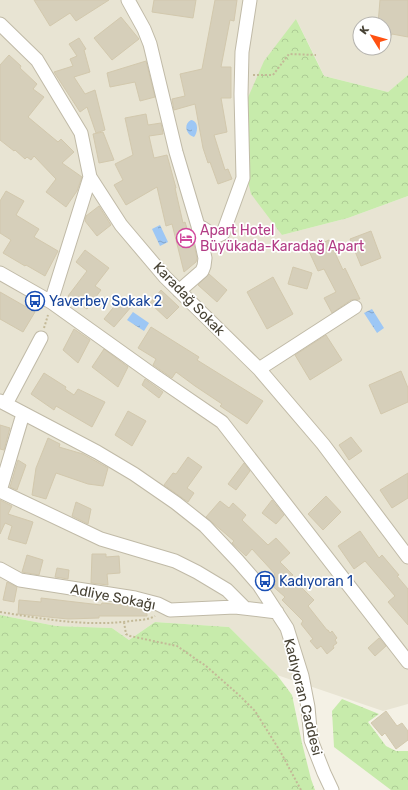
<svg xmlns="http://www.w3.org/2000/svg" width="408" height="790" font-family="Rubik,sans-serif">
  <defs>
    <pattern id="forest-crowns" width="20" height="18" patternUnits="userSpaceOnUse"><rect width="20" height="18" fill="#c7ebab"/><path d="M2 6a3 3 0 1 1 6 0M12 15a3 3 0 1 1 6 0" fill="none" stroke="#accb94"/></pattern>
    <pattern id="water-ripples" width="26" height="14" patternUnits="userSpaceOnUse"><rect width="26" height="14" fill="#9dc7f5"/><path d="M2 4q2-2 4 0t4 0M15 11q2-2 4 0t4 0" fill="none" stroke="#82a3c7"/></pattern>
  </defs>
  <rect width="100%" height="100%" fill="#f4f1e5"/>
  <path fill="#e8e4d3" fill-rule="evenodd" d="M0,0H408V75L388,92L324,76L318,63L296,19L282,235L348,218L408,196V704L383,711L277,675L229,627L155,622L129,640L112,628L56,626L0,615ZM360,24H384V48H360Z"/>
  <path fill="url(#forest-crowns)" d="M296,19L324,76L388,92L408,75V196L348,218L282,235L251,194L235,127L264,61Z
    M0,615L56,626L112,628L129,640L155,622L229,627L277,675L292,695L302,743L311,779L315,790H0Z
    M342,699L379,714L368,722L386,746L396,751H408V790H391L334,747L332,711Z"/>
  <path fill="url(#water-ripples)" d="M191,120C199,121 198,132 194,137C186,135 183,124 191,120Z
    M160,225L168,242L160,246L152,229Z
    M372,309L384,328L377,333L364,313Z
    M133,312L149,323L144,331L127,320Z"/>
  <path fill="#d6cfba" stroke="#d2c8ad" d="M34,0H109L76,21L70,13L50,26Z
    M154,0H196L193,18L152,12Z
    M215,0H237L234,21L230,20L221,67H231V98H221L227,132L214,135L225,170L228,169L232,179L218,184L210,162L208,163L203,148L195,104L174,110L172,99L185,96L180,74L202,69Z
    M380,0H408V37L392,34L384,46V24H378Z
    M121,17L139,39L112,60L94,38Z
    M79,38L86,49L84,50L90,72L74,77L85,94L95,90L105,130L96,133L87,107L80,112L54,72L73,66L70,59L77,56L69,44Z
    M9,55L21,66L20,68L37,84L33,89L44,97L28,117L58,142L61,139L74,152L62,163L82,177L77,191L66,207L46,192L56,179L34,156L31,160L27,157L25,159L15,150L14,151L0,140V65Z
    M146,61L155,97L140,101L135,82L110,87L107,73Z
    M146,114L148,125L161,123L163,134L149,136L154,158L167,155L176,188H175L183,223L185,222L189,235H192L197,258L196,262L184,272L172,224L166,226L157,187L126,205L114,185L123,180L115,164L133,155L125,118Z
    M103,132L114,160L99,163L93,134Z
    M6,191L24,201L16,215L39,229L34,237L58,251L45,276L26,265L25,266L3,253L11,240L0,233V201Z
    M99,206L111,225L97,236L85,221L86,216Z
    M371,231L381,258L361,266L350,239Z
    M329,240L343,270L345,268L360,299L351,300L332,313L324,298L336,292L324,269L318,271L308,249Z
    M85,250L109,268L95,286L101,290L87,309L68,296L87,271L76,262Z
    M293,267L312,273L307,289L288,284Z
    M209,274L227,290L217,302L198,285Z
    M273,277L293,314L267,329L247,292Z
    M161,290L179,307L167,319L150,303Z
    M0,292L35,312L23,332L0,319Z
    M121,298L131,307L114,327L104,319Z
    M151,327L199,357L197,360L263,401L247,424L220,406L222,404L195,386L176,372L172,378L153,365L156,359L138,348Z
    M74,329L90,340L78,363L63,350Z
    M326,335L342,360L310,380L295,355Z
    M104,349L128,367L118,387L92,367Z
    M401,371L408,388V402L381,414L369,385Z
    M44,373L66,387L65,389L74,395L78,389L105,402L92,427L56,406L54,410L31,394Z
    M145,379L163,392L159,398L142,385Z
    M128,411L146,421L132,446L115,435Z
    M0,425L10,428L4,450L0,449Z
    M351,437L362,451L349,460L339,445Z
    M48,438L60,444L59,447L83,454L108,468L103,486L88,484L56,473L46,499L32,495L36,468Z
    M188,457L202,467L187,488L194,493L188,502L164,485L173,473L176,474Z
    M18,460L26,465L17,490L10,487Z
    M244,463L250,471L236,490L228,484Z
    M408,473V498L392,508L380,490Z
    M326,496L341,512L323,530L308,514Z
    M0,500L12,506L8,514L33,522L26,544L8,539L12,526L5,523L0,534Z
    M272,500L284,515L276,524L262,513Z
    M220,501L229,508L233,503L246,515L242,520L268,545L276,538L290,553L280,562L293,575L291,577L314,600L308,606L327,630H328L330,633L332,631L337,638L335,640L337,643L333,646L334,648L327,654L321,646L317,649L310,641L313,639L301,624L303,621L282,600L285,597L268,582L275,574L252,549L246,556L232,543L234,541L206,517Z
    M76,502L91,509L88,524L72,516Z
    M360,531L379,558L382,555L399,575L397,576L408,589V625L388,602L395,596L365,561L354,569L338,546Z
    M92,554H106V557L119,556L120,573L107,574L108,585L91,583Z
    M27,555L43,560L39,575L22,572Z
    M57,568L69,570L68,579L55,577Z
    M7,582L17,587L14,602L3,600Z
    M41,598L101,605L102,603L133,606L147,609V616H99V618L68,619L18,614L19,600L41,602Z
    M379,638L386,646L375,656L368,648Z
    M386,711L397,726L402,723L408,731V740L396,749L385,733L382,736L371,723Z"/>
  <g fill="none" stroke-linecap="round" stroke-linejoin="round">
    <defs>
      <path id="street" d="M128,0L144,29L150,44L176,152L198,226L205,258L204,266L202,271L179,291
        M0,24L37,60L81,133L90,177L121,225L165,277L259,369L323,444L408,557
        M198,226C208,228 211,241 223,233L243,178L241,94L242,52L250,0
        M0,273L51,302L149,372L222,422L408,662
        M51,302L90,177
        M259,369L355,307
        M0,401L97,452L134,474L176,503L205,526L238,561L259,585L287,628L302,676L308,707L311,740L324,773L332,790
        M6,404L41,338
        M0,491L101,539L175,561L197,572L227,590L245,608
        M0,491L23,414
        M0,569L20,580L135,598L158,604L170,610L235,607L277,612"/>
    </defs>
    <use href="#street" stroke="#c0baa7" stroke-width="15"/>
    <path stroke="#c3b997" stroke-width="2" stroke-dasharray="2 2" stroke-linecap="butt" d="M253,75H273L289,54L316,55
      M44,328L48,315
      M0,612C44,619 87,627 131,621C139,620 148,620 155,616
      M124,622L126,634L130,636L177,646L206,666L240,696L255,711L280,751L301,790"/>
    <use href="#street" stroke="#fff" stroke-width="13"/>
  </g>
  <defs>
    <symbol id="hotel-ring" viewBox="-11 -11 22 22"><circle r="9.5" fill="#fff" stroke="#d1479c" stroke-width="1.5"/><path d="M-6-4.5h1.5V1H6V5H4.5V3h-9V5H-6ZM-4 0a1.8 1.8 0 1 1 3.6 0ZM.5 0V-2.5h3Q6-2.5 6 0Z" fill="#d1479c"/></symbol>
    <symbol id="bus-ring" viewBox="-11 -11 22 22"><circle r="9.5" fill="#fff" stroke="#1a4fb4" stroke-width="1.5"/><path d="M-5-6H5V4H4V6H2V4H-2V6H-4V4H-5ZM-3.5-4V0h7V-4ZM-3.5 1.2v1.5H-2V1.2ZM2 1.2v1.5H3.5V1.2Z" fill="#1a4fb4"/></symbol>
  </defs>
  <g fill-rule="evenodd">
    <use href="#hotel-ring" x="175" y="227" width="22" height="22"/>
    <use href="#bus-ring" x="24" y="290" width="22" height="22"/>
    <use href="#bus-ring" x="254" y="570" width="22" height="22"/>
  </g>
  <g text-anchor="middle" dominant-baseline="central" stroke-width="3.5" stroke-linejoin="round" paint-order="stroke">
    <g font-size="14" fill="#b23c85" stroke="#fff" text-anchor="start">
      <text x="200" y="230">Apart Hotel<tspan x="200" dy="16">Büyükada-Karadağ Apart</tspan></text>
    </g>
    <g font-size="14" fill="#474234" stroke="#fff">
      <text transform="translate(189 299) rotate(46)">Karadağ Sokak</text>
      <text transform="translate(113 597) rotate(11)">Adliye Sokağı</text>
      <text transform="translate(303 697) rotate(76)">Kadıyoran Caddesi</text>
    </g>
    <g font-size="14" fill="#164399" stroke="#fff" text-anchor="start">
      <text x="49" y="301">Yaverbey Sokak 2</text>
      <text x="279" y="581">Kadıyoran 1</text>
    </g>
  </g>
  <g transform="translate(372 36) rotate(307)"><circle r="19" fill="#ffffff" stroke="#b5b3ae"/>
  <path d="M0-3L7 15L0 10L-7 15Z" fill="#ff5111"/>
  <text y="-6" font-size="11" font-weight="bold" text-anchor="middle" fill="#474234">K</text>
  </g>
</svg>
